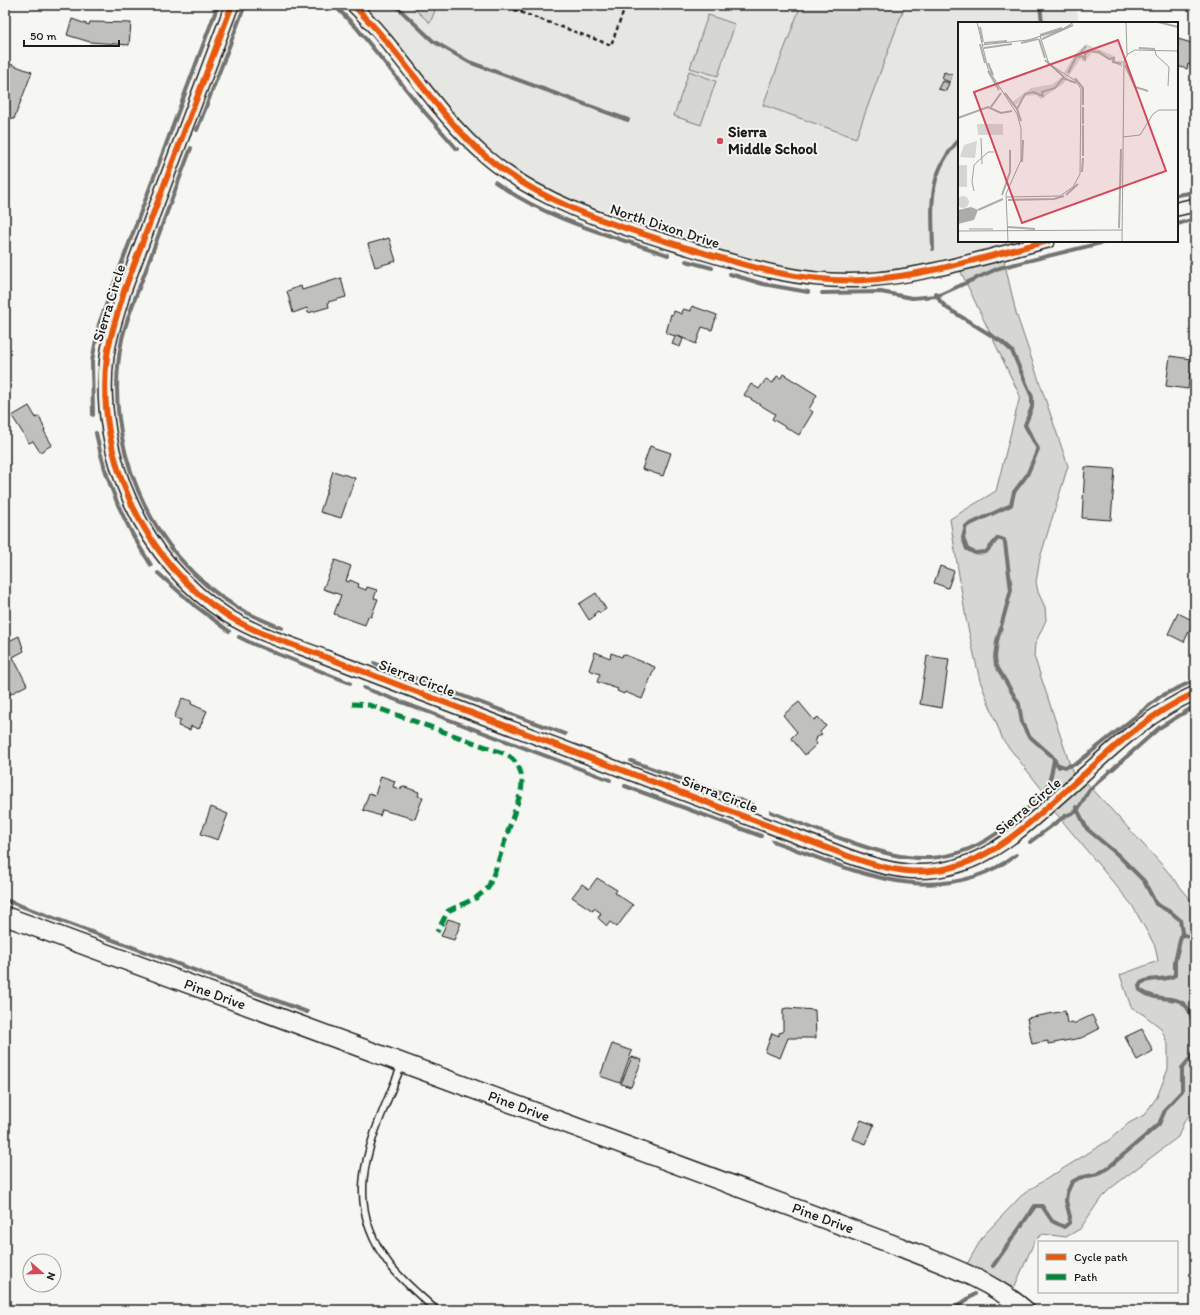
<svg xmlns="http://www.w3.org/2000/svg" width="1200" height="1315" font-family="Itim,sans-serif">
  <rect width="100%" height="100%" fill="#f6f6f2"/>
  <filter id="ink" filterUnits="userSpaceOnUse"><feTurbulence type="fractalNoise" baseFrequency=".025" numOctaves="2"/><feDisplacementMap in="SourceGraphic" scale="8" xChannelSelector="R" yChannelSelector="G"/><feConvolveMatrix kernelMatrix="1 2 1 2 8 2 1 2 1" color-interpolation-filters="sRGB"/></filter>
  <g filter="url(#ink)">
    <path fill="#e6e6e2" d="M364,5H1077L1078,23H959V241H1016L931,262L883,271L848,273L784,267L732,253L592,207L565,197L528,178L488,149L458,119L385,27Z"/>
    <path fill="#d6d6d2" stroke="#797977" d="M410,5H437L430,23Z
      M801,5H905L856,138L763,105Z
      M708,15L735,24L718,76L690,68Z
      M689,71L716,81L701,125L674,116Z
      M1004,260L1016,313L1068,466L1040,558L1036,582L1038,592L1045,607L1046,620L1035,644L1034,656L1073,774L1048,797L1003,740L980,681L966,619L950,519L996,491L1020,396L960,270Z
      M1086,782L1164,867L1195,905V1108L1184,1122L1178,1137L1111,1188L1101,1198L1080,1229L1066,1237L1043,1234L1035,1240L1014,1288L967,1264L983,1236L1021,1196L1032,1188L1109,1140L1129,1123L1144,1115L1157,1097L1168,1069V1045L1161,1028L1144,1015L1131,1007L1120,975L1158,961L1155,946L1132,905L1054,811Z"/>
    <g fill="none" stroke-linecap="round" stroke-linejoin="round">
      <path stroke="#727271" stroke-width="4" d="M334,5L356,27L422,109L457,149
        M395,5L433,41L469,62L628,120
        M1040,5L1042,23
        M197,130L245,5
        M191,148C176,188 161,227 147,267C138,291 128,314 122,339C101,440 148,554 238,608C252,616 267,622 282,628
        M495,182C546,219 609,235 668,255
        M1177,195L1195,192
        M1177,224L1195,219
        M933,249C932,205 927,174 959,140
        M686,261L712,268
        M730,274L763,284L808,292
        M822,293L881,292L912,298L937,296L999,268L1109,241
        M936,293L940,301L947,308L1002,342L1012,351L1032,397V407L1025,425L1038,449L1027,475L1014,492L1011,505L966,526L963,538L967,549L975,553L986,552L998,538L1004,540L1005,543L1011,590L997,641L995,657L996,665L1019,704L1022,723L1028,735L1052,756L1059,767
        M93,415L92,361L99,324L218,5
        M96,433C106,483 123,522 151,565
        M158,573L194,605L229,631
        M239,637L253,644L350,683
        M374,663L565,734
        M364,688L610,780
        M631,761L753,805
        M1057,764L1065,767L1076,764L1161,696L1195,680
        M625,786L761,836
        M1076,807L1087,829L1117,854L1144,881L1156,904L1172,913L1180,920L1182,932L1175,961V975C1165,982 1152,976 1141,983L1139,986L1140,990C1165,1009 1189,982 1195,1034
        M771,812C795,822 820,831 845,840C908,863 952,870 1008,825C1019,816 1038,801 1046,789C1051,781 1052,769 1054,760
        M773,841C852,870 938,913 1016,855
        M1030,842L1065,816L1077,811L1089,790L1159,728L1195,706
        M5,900L307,1012
        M1182,934L1195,939
        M993,1266L1035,1206H1042L1052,1221L1064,1227L1069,1223L1070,1217L1066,1201L1067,1193L1072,1182L1079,1178L1098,1174L1109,1167L1159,1124L1166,1108L1182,1091V1068L1192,1056L1195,1045
        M778,1310L786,1307L795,1310
        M853,1310L869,1308L877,1310
        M952,1310L975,1294"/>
    </g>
    <path fill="#c0c0bd" stroke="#1c1c1c" d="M72,19L89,25L90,22L131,23L129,45L90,42L67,35Z
      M1178,39L1195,44V67L1188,64L1187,69L1177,66Z
      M5,62L32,72L14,119L5,116Z
      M944,72L952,75L950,82L942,79Z
      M942,81L949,83L946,91L938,89Z
      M389,238L396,261L375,267L368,244Z
      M341,278L346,297L328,302L329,307L308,313L307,308L293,313L287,291L301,286L302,290Z
      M692,306L717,315L712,330L702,327L696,344L676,335L675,336L666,333L671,314L673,315L674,311L682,314L683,309L691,311Z
      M676,335L683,339L680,347L672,344Z
      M1170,356L1191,359L1190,361L1195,362V373H1190L1188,389L1166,386Z
      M783,374L817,395L809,409L813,412L799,435L772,419L775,414L744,395L751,384L759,389L766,379L773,383L777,376L781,378Z
      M29,406L36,418L39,416L45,430L44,431L52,445L40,452L33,441L29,443L12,416Z
      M650,446L671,453L663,476L642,469Z
      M1085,467L1115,469L1111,520L1082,518Z
      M333,471L355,478L341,518L320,512Z
      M335,560L351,566L346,581L349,582L350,580L359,584L358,587L366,590L367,587L377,590L374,598L378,599L371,617L368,616L365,625L334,614L341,595L323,589Z
      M940,566L954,571L948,588L934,583Z
      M596,593L606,609L600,613L598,611L594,614L595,616L589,620L579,604Z
      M1178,613L1194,621L1184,642L1168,634Z
      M19,636L24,651L13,657L27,685L5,697V640L8,639L9,641Z
      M595,652L610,658L611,653L622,657L623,654L655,667L642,699L625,692L624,694L617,691L618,689L597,682L600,674L589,670Z
      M927,656L949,659L942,708L920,704Z
      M182,698L192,701L191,704L207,711L199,729L191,726L190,730L178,726L181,720L174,718Z
      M799,702L814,720L818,717L826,726L820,732L822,734L816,738L817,739L815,741L817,744L805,755L791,738L797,732L783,715Z
      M381,776L395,781L393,787L401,789L402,786L419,792L418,796L423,797L415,819L382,810L380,816L363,810L369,793L375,795Z
      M211,807L228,814L218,840L201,834Z
      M597,878L617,890L615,893L633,905L617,927L610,922L607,926L598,918L601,913L594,908L593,911L572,897L582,884L589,889Z
      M448,919L461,923L454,940L441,936Z
      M787,1008L815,1010L816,1038H788L780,1058L765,1052L772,1033L779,1036V1033L783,1032V1009Z
      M1065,1011L1067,1023L1073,1022V1024L1092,1015L1099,1029L1081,1038L1048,1044V1041L1032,1044L1027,1018Z
      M1142,1029L1153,1051L1137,1060L1125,1037Z
      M612,1044L632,1051L620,1083L600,1076Z
      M632,1057L642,1060L631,1087L621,1084Z
      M861,1120L874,1125L866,1144L853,1139Z"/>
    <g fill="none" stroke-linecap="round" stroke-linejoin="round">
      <defs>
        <path id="service" d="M402,1064C375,1134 336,1196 390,1265C403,1282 421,1296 436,1310"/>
        <path id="minor" d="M232,5L124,291C118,313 110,334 107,356C95,455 143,562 228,616C259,635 295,645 328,658C383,679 438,700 493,721C612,766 730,812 848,856C867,863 886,869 906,871C973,877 1015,836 1061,795C1103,758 1143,716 1195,693
          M353,5C401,51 434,111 484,155C538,202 610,224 678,245C740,264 799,284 865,280C926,276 988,256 1048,241
          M1177,209L1195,205"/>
        <path id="secondary" d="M5,916L900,1247C943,1264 989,1279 1025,1310"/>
      </defs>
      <use href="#service" stroke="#1c1c1c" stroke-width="9"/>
      <use href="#minor" stroke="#1c1c1c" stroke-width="16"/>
      <use href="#secondary" stroke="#1c1c1c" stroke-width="21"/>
      <path stroke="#1c1c1c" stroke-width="2.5" stroke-dasharray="4 3" stroke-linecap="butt" d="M501,5L611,45L626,5
        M521,13L524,5"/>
      <use href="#service" stroke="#f6f6f2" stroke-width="6"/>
      <use href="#minor" stroke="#f6f6f2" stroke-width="13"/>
      <use href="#secondary" stroke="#f6f6f2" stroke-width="18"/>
      <path stroke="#00873e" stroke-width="5" stroke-dasharray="10 5" stroke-linecap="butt" d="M352,704L369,705L503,753C521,761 525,778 520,795L496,868L488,888L476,898L448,911L437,932"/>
      <defs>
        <path id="cycleway" d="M232,5L124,291C118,313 110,334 107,356C95,455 143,562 228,616C259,635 295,645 328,658C383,679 438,700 493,721C612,766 730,812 848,856C867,863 886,869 906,871C973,877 1015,836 1061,795C1103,758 1143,716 1195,693
          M353,5C401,51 434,111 484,155C538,202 610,224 678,245C740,264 799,284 865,280C926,276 988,256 1048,241"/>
      </defs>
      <use href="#cycleway" stroke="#f6f6f2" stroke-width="8"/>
      <use href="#cycleway" stroke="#e8590c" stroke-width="6"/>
    </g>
  </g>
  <circle fill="#d1495b" stroke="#f6f6f2" stroke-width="1.5" cx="720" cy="141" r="4"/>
  <g text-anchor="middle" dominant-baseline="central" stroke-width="4" stroke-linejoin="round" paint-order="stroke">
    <g font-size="15" font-weight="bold" fill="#1c1c1c" stroke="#f6f6f2" text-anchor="start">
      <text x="728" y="132">Sierra<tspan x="728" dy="17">Middle School</tspan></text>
    </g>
    <g font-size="15" fill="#1c1c1c" stroke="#f6f6f2">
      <text transform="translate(665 226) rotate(18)">North Dixon Drive</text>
      <text transform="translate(109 303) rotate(-73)">Sierra Circle</text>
      <text transform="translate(417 678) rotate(21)">Sierra Circle</text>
      <text transform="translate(720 794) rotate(21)">Sierra Circle</text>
      <text transform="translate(1028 806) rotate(-40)">Sierra Circle</text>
      <text transform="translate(215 994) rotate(20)">Pine Drive</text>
      <text transform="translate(519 1106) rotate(20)">Pine Drive</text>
      <text transform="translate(823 1218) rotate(20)">Pine Drive</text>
    </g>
  </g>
  <g transform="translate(958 22)">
    <rect width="220" height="220" fill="#f6f6f2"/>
    <path d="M128,22L156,34L158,39H165L164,45L140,32L134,31L126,40L122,37L111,54L106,51L118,31ZM106,53L110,55L105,62L83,77L78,73L67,74L56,85L53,81L73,66L95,62ZM19,102H45V113H20ZM19,119L17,136L2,135L6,123ZM0,143H9V165H0ZM-1 180a6 6 0 1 1 12 0a6 6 0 1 1-12 0Z" fill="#d6d6d2"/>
    <path d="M13,185L20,188L16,198L0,202V188Z" fill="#acaca9"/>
    <path fill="none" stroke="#acaca9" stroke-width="2" d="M200,0L220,5M22,5L25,20M82,13L104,6M81,17L87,36M84,17L115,3M26,21L49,19M63,21L80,17M22,22L27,41M26,26L54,22M181,26L197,27M119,35L128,24M87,38L106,55M30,41L35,53M167,43L177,65L190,69M30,49L41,68M110,51L118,35L124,34L127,37V32L132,29L141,30L151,37L156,36L155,40L163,42M105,56L118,61M117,56L125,66V83M47,71L59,87L63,99M33,85L43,71M59,87L67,72L75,70L85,74L84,70L97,66L106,55M0,96L30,85L43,91L54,89M125,102V85M125,134V103M64,140L65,118M124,150L125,136M44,173L52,150V128M108,173L120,162M50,178L96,177L106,174M20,188L45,177M50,205L77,207M161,206L163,127"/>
    <path fill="none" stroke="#9f9f9c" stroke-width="1" d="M19,0L30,47L59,92L63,106V138L48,172L50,220M168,0L169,33M24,23L70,18L103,8L116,0M197,28L198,33L211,45L210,64M165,115L182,113L195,92L201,88H220M23,116L24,142M16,169L14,160L16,143L30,130H36M48,175L102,174L115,165L122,152L123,67L118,59L91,42L82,14M11,207H35M0,209L164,208M164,220L166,39L170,32L177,28L220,29"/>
    <path fill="#d1495b" fill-opacity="0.15" stroke="#d1495b" stroke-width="2" d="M160,18L208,149L64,201L16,70Z"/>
    <rect width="220" height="220" fill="none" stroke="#1c1c1c" stroke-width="2"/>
  </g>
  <rect width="1200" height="1315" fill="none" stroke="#f6f6f2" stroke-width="20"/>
  <rect x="10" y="10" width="1180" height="1295" fill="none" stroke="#1c1c1c" stroke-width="1.5" filter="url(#ink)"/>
  <rect x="1038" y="1241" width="140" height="52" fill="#f6f6f2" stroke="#9f9f9c"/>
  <rect x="1046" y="1254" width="20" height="6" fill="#e8590c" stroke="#9f9f9c"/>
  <text x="1074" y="1261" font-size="12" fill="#1c1c1c">Cycle path</text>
  <rect x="1046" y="1274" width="20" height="6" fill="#00873e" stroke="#9f9f9c"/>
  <text x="1074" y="1281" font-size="12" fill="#1c1c1c">Path</text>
  <g transform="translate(42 1273) rotate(110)"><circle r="19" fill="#f6f6f2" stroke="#9f9f9c"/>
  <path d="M0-3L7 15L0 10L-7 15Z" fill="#d1495b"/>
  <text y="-6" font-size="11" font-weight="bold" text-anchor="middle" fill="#1c1c1c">N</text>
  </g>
  <path d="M24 40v6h95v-6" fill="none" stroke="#1c1c1c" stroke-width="2"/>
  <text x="30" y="40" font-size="12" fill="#1c1c1c" stroke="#f6f6f2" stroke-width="3" paint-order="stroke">50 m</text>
</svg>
